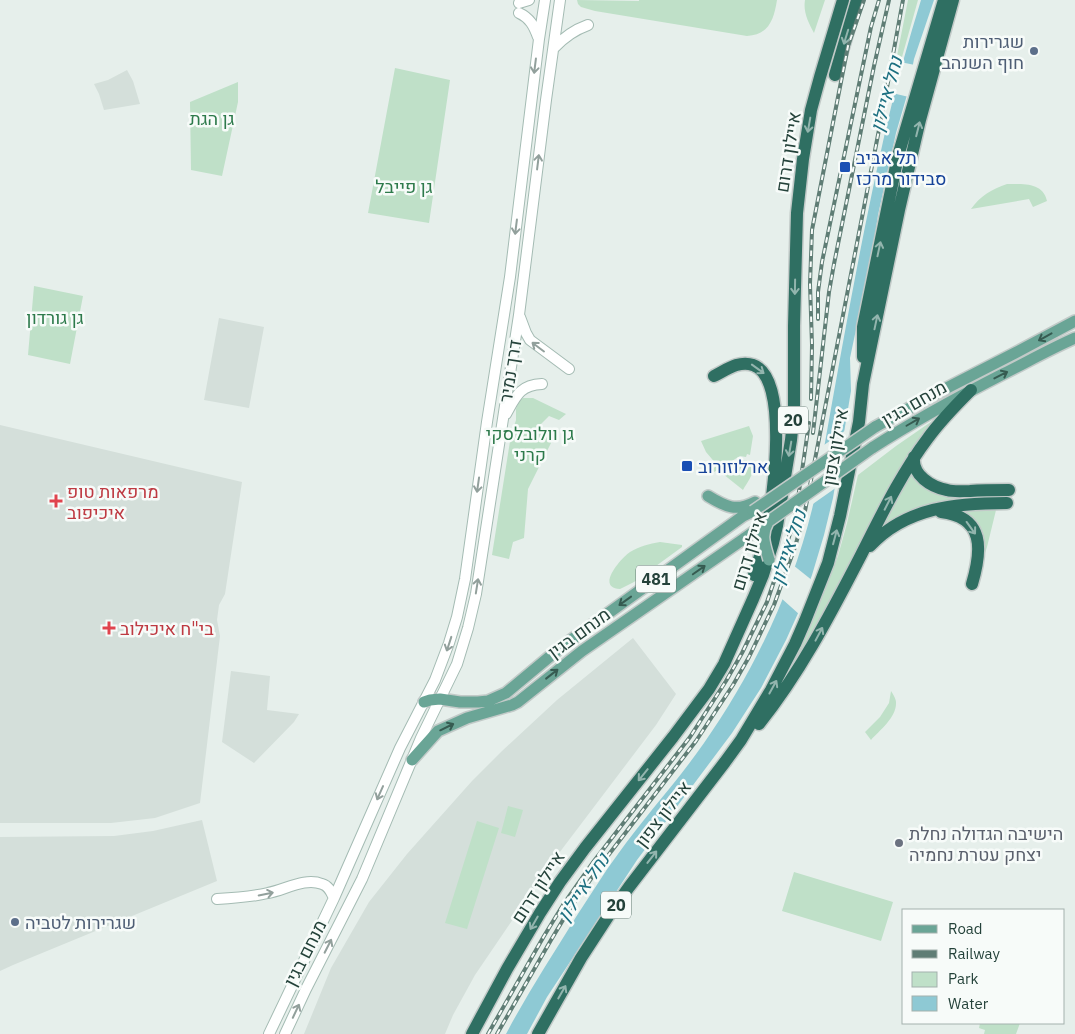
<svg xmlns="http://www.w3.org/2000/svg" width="1075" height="1034" font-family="'IBM Plex Sans',Heebo,sans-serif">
  <rect width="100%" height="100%" fill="#e6efeb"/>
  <path fill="#d4dfda" d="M127,70L133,81L140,104L104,110L99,94L94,84L108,80Z
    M219,318L264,327L249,408L204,400Z
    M0,425L242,482L225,594L219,605L217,620L220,636L200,803L155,818L111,823H0Z
    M633,638L676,694L656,725L547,869L475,975L453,1015L445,1034H304L331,968L369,902L407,854L472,781L502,751L557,700Z
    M231,671L270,676L267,710L299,714L294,722L254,763L222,742Z
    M202,820L217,881L13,965L0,971V837L114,836L153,831Z"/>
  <path fill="#bfe0c8" d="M577,0L639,1V0H777C774,19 769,35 747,36L595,11L581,7L578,4Z
    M805,0H825L814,33C808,22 803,12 805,0Z
    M908,0H918L902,57L897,56Z
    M395,68L450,80L429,223L368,213Z
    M238,82V102L222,176L191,170L190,102Z
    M1007,184C1023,184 1043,182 1047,201L1033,207L1029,199L971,209C980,196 992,189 1007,184Z
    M34,286L83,296L70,364L28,355Z
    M523,398H533L566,414L559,420L549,416L539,426L553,433L551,443L528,489L524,538L513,542L509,559L492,555L511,435L516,420V409L519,401Z
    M938,417L797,665L789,662L820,602L838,556L847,523L858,475L896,446Z
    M749,426L753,436L750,455L747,454L746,457L740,456L714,472L712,470L717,465L706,452L701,441Z
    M743,460L751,461C757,471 748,481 743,490L723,474Z
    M911,468L922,483L1001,493L999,501L941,503L874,538Z
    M997,506L987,547L985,553L982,555V543L946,509Z
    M660,542L682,545V547L634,582L620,589C595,588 621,558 630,552C640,546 649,544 660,542Z
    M891,691C893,694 896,699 896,702C897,717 880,730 871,740L865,732L880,717L889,703Z
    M508,806L523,810L515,837L501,833Z
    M477,821L499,828L467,929L445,923Z
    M794,872L893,902L881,941L782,911Z
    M980,1023H1020L1016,1034H984L985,1030L979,1028Z"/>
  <path fill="#8ec9d4" d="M921,0H934L914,59L907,95L896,133L878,215L873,249L850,358L851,391L833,498L824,535L812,575L799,611L786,640L761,688L732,733L637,860L547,997L527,1034H506C527,994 552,956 576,917C590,896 603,874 618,854C645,816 677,782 704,743C765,656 809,554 824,448C843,341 862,234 886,128C896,85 908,42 921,0Z"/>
  <path fill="#e6efeb" d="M900,62L915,65L909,97L892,93Z
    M846,430L837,487L810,506L817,477L821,447Z
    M793,565L813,581L800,615L781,598Z"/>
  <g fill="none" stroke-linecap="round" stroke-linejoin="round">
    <defs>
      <path id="secondary" d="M519,3L529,0
        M519,13C530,18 534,26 538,37
        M554,48C564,37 574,30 588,25
        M520,317L526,333L530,340L569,369
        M506,414C516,396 520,385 542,384
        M217,899C235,898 251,897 268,893C285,890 305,877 322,884C329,886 331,892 334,898
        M269,1034L334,898L400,748L435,680L449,643L457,617L465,579L487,422L510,277L539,39L545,0
        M285,1034L306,989L362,879L421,738L457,664L468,628L476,594L519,315L546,100L560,0"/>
      <path id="primary" d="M875,427L937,393L1015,353L1075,321
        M872,448C914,421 958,397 1003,374C1027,362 1050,349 1075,338
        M708,496C726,507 736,512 755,502
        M424,702L430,700L440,699L460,702H478L488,701L506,693L560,648L743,516L753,511
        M412,760L438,731L467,718L512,705L518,702L582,651L745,538"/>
      <path id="highway" d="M835,75L857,0
        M863,357V327L898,156L944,0
        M714,376C726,370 739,360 753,365C790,377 773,498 767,528C764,544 759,560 754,575
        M914,457C912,475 931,487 947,490C954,492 962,491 970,491C983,490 996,490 1009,490
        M941,512C985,517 982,550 972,584
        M870,546C906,507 957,503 1007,503
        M759,724C799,674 829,617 859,559C880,518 900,475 928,438C941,420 956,405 971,390
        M472,1034L507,969L540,913L560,882L585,848L673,737L709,689L724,664L753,599L763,575L773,543L777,526L791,440L794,411V326L797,213L803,159L811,110L820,77L843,0
        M538,1034L581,958L609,915L629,887L725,762L741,740L771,690L795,644L805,621L828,563L840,516L859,422L863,384L899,210L920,120L953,0"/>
    </defs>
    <use href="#secondary" stroke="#a4bbb3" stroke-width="12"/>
    <use href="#primary" stroke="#c2cac8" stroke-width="14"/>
    <use href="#highway" stroke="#c2cac8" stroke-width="15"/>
    <use href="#secondary" stroke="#fff" stroke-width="10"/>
    <use href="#primary" stroke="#6aa596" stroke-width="11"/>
    <use href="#highway" stroke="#2f6f62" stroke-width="12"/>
    <defs>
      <path id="rail" d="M818,319V292L822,262L871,27L879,0
        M811,399L812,345L810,284L812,230L848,46L864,0
        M813,433L829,292L834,264L874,66L889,0
        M488,1034L544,936L563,905L594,861L690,737L726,681L742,653L767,602L795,519L809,423
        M497,1034L551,940L569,910L600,866L696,741L733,685L749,657L774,605L795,547L805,511L884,104L903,0"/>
    </defs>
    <use href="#rail" stroke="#5f7d75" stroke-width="4"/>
    <use href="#rail" stroke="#f7fbf9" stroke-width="2" stroke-dasharray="5.5" stroke-linecap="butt"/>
    <defs>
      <path id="primary-bridge" d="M753,511L875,427
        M768,522C760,536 765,545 769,560
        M745,538L872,448"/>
    </defs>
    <use href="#primary-bridge" stroke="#c2cac8" stroke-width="14" stroke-linecap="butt"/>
    <use href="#primary-bridge" stroke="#6aa596" stroke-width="11"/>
  </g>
  <defs><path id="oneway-shaft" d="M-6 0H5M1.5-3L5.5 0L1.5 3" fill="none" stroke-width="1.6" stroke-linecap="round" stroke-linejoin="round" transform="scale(1.25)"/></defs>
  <g stroke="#93b5ae">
    <use href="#oneway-shaft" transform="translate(846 37) rotate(107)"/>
    <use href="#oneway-shaft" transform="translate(809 125) rotate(100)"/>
    <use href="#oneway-shaft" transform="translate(918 129) rotate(-76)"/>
    <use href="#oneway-shaft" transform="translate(879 249) rotate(-78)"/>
    <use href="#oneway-shaft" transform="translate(795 287) rotate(91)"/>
    <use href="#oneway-shaft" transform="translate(876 322) rotate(-78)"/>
    <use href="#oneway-shaft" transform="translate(758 369) rotate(36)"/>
    <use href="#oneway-shaft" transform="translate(790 449) rotate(100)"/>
    <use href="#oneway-shaft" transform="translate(888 503) rotate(-63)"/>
    <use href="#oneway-shaft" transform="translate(971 528) rotate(54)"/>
    <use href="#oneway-shaft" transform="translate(835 537) rotate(-75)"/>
    <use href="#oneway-shaft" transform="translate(819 634) rotate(-62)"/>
    <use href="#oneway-shaft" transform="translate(773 687) rotate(-61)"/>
    <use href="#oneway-shaft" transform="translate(643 775) rotate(129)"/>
    <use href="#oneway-shaft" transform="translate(652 857) rotate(-52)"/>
    <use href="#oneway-shaft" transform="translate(534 923) rotate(120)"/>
    <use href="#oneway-shaft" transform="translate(562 992) rotate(-60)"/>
  </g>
  <g stroke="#92a09c">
    <use href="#oneway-shaft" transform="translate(535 66) rotate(97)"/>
    <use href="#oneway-shaft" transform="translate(538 162) rotate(-83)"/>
    <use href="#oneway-shaft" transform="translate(516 227) rotate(97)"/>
    <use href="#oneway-shaft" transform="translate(538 347) rotate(-143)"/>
    <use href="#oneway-shaft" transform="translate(478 485) rotate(98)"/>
    <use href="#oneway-shaft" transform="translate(477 586) rotate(-81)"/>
    <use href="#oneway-shaft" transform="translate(449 644) rotate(108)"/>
    <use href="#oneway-shaft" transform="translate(380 793) rotate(114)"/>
    <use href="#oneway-shaft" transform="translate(266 894) rotate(-11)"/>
    <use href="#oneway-shaft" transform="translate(328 946) rotate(-63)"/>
    <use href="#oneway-shaft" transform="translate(296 1011) rotate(-65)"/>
  </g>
  <g stroke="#365b51">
    <use href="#oneway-shaft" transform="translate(1045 337) rotate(151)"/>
    <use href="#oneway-shaft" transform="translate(1001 375) rotate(-27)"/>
    <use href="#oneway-shaft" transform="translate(913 422) rotate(-30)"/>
    <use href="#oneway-shaft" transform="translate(699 570) rotate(-35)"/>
    <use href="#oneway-shaft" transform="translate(625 601) rotate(144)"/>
    <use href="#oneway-shaft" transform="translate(552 674) rotate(-38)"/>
    <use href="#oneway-shaft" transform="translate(447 727) rotate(-26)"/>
  </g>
  <g fill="#5c6f8a" stroke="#f7fbf9" stroke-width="2">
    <circle cx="1034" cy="51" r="5"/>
    <circle cx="15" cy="922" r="5"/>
  </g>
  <g fill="#1a4fb4" stroke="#f7fbf9" stroke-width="2">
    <rect x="839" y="161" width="12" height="12" rx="2.5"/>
    <rect x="681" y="460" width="12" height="12" rx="2.5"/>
  </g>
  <g fill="#e0444e" stroke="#f7fbf9" stroke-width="2">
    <path d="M53.5 493.5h5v5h5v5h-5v5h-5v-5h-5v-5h5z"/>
    <path d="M106.5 620.5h5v5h5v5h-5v5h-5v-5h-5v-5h5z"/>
  </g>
  <circle fill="#6b7280" stroke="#f7fbf9" stroke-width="2" cx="899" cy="843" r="5"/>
  <g text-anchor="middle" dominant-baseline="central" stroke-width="5" stroke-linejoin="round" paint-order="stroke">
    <g fill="#f7fbf9" stroke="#637a73" stroke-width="1">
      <rect x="778" y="406.5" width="30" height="27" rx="4"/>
      <rect x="636" y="565.5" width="40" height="27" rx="4"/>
      <rect x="601" y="891.5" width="30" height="27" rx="4"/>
    </g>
    <g font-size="16" font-weight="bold" fill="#24423a">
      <text x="793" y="420">20</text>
      <text x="656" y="579">481</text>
      <text x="616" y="905">20</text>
    </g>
    <g font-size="18" fill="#4e5e75" stroke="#f7fbf9" text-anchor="end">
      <text x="1024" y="41">שגרירות<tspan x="1024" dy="21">חוף השנהב</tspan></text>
      <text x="25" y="922" text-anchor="start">שגרירות לטביה</text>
    </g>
    <g font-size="18" fill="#2d7a4b" stroke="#f7fbf9">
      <text x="212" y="118">גן הגת</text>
      <text x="404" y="186">גן פייבל</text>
      <text x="55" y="317">גן גורדון</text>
      <text x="530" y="433">גן וולובלסקי<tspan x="530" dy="21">קרני</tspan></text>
    </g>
    <g font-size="18" fill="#24423a" stroke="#f7fbf9">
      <text transform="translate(788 152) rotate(-81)">איילון דרום</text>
      <text transform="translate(510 371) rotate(-81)">דרך נמיר</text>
      <text transform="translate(914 403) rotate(-30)">מנחם בגין</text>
      <text transform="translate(835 447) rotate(-80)">איילון צפון</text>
      <text transform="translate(749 551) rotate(-73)">איילון דרום</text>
      <text transform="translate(579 633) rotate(-36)">מנחם בגין</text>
      <text transform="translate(663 814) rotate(-52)">איילון צפון</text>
      <text transform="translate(538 887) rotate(-57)">איילון דרום</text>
      <text transform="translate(305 953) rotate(-63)">מנחם בגין</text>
    </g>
    <g font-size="18" fill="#164399" stroke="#f7fbf9" text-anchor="start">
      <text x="856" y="157">תל אביב<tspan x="856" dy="21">סבידור מרכז</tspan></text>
      <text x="698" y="466">ארלוזורוב</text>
    </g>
    <g font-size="18" fill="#be3a42" stroke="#f7fbf9" text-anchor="start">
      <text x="67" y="491">מרפאות טופ<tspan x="67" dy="21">איכיפוב</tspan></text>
      <text x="120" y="628">בי"ח איכילוב</text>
    </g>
    <g font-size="18" fill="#5b616d" stroke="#f7fbf9" text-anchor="start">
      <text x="909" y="833">הישיבה הגדולה נחלת<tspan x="909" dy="21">יצחק עטרת נחמיה</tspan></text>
    </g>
    <g font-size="19" font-style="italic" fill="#1c6f80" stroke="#f7fbf9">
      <text transform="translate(886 94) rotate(-75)">נחל איילון</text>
      <text transform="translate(788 547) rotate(-72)">נחל איילון</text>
      <text transform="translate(583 887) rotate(-56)">נחל איילון</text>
    </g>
  </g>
  <rect x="902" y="909" width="162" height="115" fill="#f7fbf9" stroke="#a3b1ad"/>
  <rect x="912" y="925" width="25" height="8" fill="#6aa596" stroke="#a3b1ad"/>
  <text x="948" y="934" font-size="15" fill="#24423a">Road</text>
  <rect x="912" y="950" width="25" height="8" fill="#5f7d75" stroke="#a3b1ad"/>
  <text x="948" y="959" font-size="15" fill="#24423a">Railway</text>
  <rect x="912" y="972" width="25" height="15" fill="#bfe0c8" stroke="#a3b1ad"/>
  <text x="948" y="984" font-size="15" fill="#24423a">Park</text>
  <rect x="912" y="996" width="25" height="15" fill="#8ec9d4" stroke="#a3b1ad"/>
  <text x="948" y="1009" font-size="15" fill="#24423a">Water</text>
</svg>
